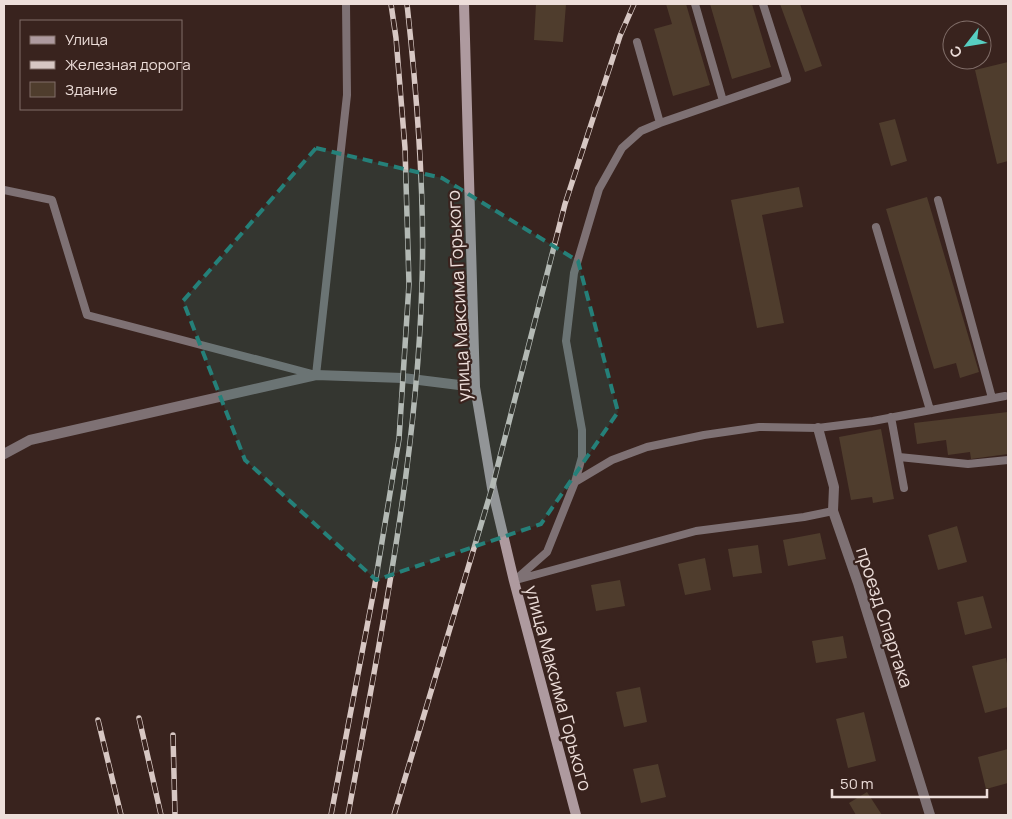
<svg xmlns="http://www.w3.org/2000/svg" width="1012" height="819" font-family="Manrope,sans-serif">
  <rect width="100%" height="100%" fill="#39231e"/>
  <path fill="#4f3d2d" d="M536,4H566L563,42L534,40Z
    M666,4H686L710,85L673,96L654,29L672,24Z
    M710,4H752L771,67L732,79Z
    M780,4H800L822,66L805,72Z
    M1008,62V161L997,164L975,70Z
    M895,119L907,161L891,166L879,123Z
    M799,187L803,207L762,215L784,323L757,328L731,200Z
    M927,197L979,372L960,378L956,363L934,369L886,209Z
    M1008,412V454L971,459L970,452L948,455L946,440L917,444L914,423Z
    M881,429L894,499L873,503L872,497L851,500L839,437Z
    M957,526L967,562L938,570L928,535Z
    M820,533L826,559L788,566L783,540Z
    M758,545L762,573L733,577L728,549Z
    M705,558L711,590L685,595L678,564Z
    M620,580L625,606L596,611L591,585Z
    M983,596L992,628L965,635L957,602Z
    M843,636L847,658L816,663L812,641Z
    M1006,658L1008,669V707L985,713L972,666Z
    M640,687L647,722L624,727L616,692Z
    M864,712L876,761L848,768L836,719Z
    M1008,749V783L986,789L978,757Z
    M658,764L666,797L641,803L633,769Z
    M867,792L882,815H856L849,803Z"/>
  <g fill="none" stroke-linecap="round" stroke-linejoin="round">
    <path stroke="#7e7174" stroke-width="8" d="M695,4L723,101
      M637,42L660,123
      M4,190L52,200L87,315L316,375L347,95L346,4
      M938,200L992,398
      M876,227L930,410
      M891,417L904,488
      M899,457L968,464L1008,460
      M575,482L612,460L647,447L704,435L759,427L818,428L873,421L1005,396
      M516,580L696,531L804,517L833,511
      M514,581L547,552L575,482L582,457V430L566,341L574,273L599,189L622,148L641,131L660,123L787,79L763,4"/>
    <path stroke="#7e7174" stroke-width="10" d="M818,428L834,487L833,511L858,583L930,815
      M4,454L30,440L316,375L403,378L475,387"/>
    <path stroke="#ae9a9f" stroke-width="10" d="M464,4L475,387L492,488L514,581L576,815"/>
    <defs>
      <path id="rail" d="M139,718L161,815
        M98,720L121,815
        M173,735L175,815
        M331,815L374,590L399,439L409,284L405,148L396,38L391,4
        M348,815C380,639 417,462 422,283C425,191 417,95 407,4
        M394,815L492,488L565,204L620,36L634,4"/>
    </defs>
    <use href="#rail" stroke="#d7c7c3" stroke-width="5.5"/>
    <use href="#rail" stroke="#39231e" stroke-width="4" stroke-dasharray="11" stroke-linecap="butt"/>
  </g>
  <path fill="#258079" fill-opacity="0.2" stroke="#258079" stroke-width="4" stroke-dasharray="10 6" stroke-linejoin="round" d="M316,148L442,178L578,261L618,412L541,524L376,580L245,460L183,301Z"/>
  <g text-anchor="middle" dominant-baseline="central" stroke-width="4.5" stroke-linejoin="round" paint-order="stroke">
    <g font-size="18" fill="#eddeda" stroke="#39231e">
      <text transform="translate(458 296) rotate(-93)">улица Максима Горького</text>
      <text transform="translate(885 617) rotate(72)">проезд Спартака</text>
      <text transform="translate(559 688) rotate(75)">улица Максима Горького</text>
    </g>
  </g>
  <rect width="1012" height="819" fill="none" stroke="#eddeda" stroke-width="10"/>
  <rect x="20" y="20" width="162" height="90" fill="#39231e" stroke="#816e69"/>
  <rect x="30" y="36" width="25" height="8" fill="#ae9a9f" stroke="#816e69"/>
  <text x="65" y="45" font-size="15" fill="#eddeda">Улица</text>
  <rect x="30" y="61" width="25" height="8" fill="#d7c7c3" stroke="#816e69"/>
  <text x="65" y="70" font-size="15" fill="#eddeda">Железная дорога</text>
  <rect x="30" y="82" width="25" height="15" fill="#4f3d2d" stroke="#816e69"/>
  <text x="65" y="95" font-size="15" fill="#eddeda">Здание</text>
  <g transform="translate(967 45) rotate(239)"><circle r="24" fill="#39231e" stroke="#816e69"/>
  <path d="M0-4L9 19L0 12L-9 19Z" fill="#57cec1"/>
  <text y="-8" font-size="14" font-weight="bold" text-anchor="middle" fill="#eddeda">С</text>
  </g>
  <path d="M832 789v8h155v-8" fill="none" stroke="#eddeda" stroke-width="2.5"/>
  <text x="840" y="789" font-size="15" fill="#eddeda" stroke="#39231e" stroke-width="4" paint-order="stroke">50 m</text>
</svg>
